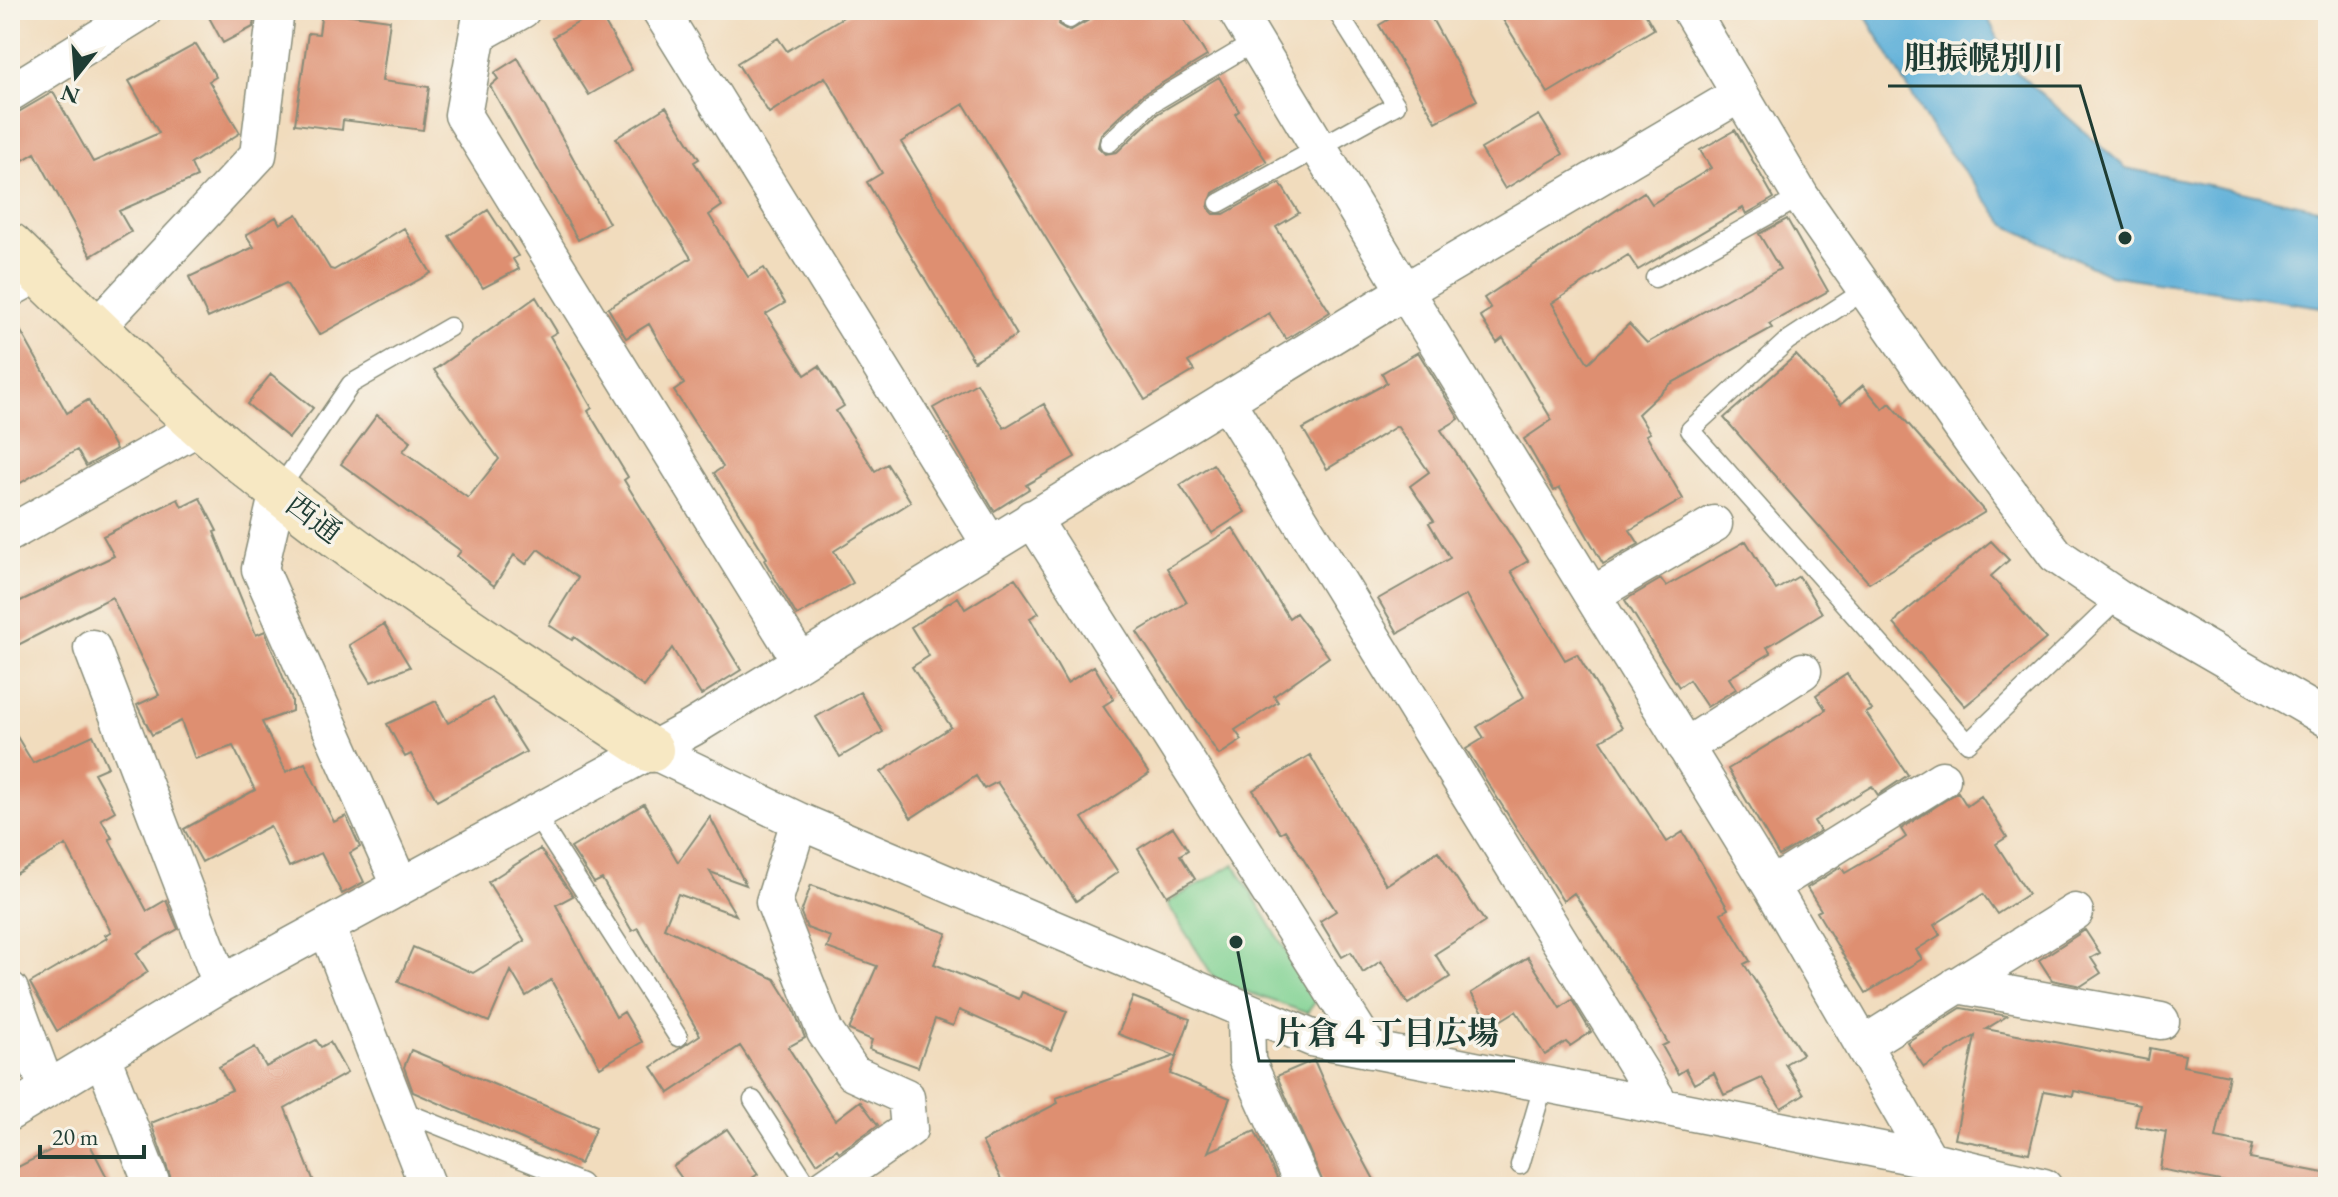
<svg xmlns="http://www.w3.org/2000/svg" width="2338" height="1197" font-family="'EB Garamond','Noto Serif JP',serif">
  <rect width="100%" height="100%" fill="#f7f3e8"/>
  <filter id="ink" filterUnits="userSpaceOnUse"><feTurbulence type="fractalNoise" baseFrequency=".0125" numOctaves="2"/><feDisplacementMap in="SourceGraphic" scale="16" xChannelSelector="R" yChannelSelector="G"/><feConvolveMatrix kernelMatrix="1 2 1 2 8 2 1 2 1" color-interpolation-filters="sRGB"/></filter>
  <filter id="wash" filterUnits="userSpaceOnUse"><feTurbulence type="fractalNoise" baseFrequency=".006" numOctaves="4" result="noise"/><feDisplacementMap in="SourceGraphic" scale="32" xChannelSelector="R" yChannelSelector="G"/><feGaussianBlur stdDeviation="1.8" result="paint"/><feColorMatrix in="noise" values="0 0 0 0 0 0 0 0 0 0 0 0 0 0 0 0 0 1.4 0 .05"/><feComposite in="paint" operator="in"/></filter>
  <g filter="url(#wash)">
    <rect width="100%" height="100%" fill="#f1dcbd"/>
    <path fill="#80d293" stroke="#508864" stroke-width="2" d="M1234,864L1316,1001L1307,1013L1216,981L1167,903Z"/>
    <path fill="#5eb0d9" stroke="#3e7686" stroke-width="2" d="M1862,10H1984L2013,69L2126,168L2328,210V308L2110,275L2006,225L1935,134Z"/>
    <g id="blocks">
      <path fill="#de8f71" d="M205,10H255L253,27L223,43Z
        M855,10H1061L1059,25L1069,31L1089,20L1094,10H1178L1207,56L1142,95L1101,134L1098,147L1105,154L1117,152L1157,114L1219,77L1239,111L1235,114L1267,162L1213,193L1208,208L1214,214H1224L1280,183L1299,213L1276,227L1330,312L1286,339L1269,313L1188,362L1194,371L1145,400L964,104L901,142L1017,335L974,361L867,182L882,173L825,77L769,113L737,63L778,38L787,51Z
        M1405,10H1427L1477,100L1436,122L1379,25Z
        M1497,10H1643L1654,29L1548,93Z
        M322,11L390,20L382,81L429,87L423,130L343,120L342,130L295,124L308,33L319,34Z
        M598,11L632,70L589,95L553,37Z
        M196,44L216,77L209,81L240,133L191,164L197,177L119,211L131,232L91,256L35,153L10,168V117L53,92L93,162L159,133L129,81Z
        M518,58L609,223L578,240L490,86L498,79L494,73Z
        M666,107L699,159L694,162L722,206L709,215L748,277L764,268L785,303L766,314L805,375L819,366L844,406L836,411L875,471L887,464L911,502L834,551L853,583L797,616L764,560L767,558L714,473L723,467L674,391L684,384L649,324L626,338L608,308L691,258L616,138Z
        M1539,115L1563,154L1505,189L1481,149Z
        M1735,130L1774,198L1746,214L1743,208L1638,270L1628,255L1552,303L1588,363L1629,324L1647,343L1780,269L1759,234L1787,219L1828,291L1769,324L1772,328L1670,384L1638,414L1650,433L1646,435L1683,499L1630,530L1639,544L1603,564L1560,488L1554,491L1524,439L1552,420L1503,338L1497,343L1480,316L1491,309L1484,298L1644,192L1652,204L1711,168L1700,150Z
        M488,210L518,256L513,259L519,269L483,288L449,236Z
        M297,214L330,269L334,270L404,228L431,273L319,335L286,283L208,318L189,277L254,247L246,235L276,217L280,224Z
        M536,297L557,332L550,336L592,408L588,411L628,477L624,480L741,670L701,695L672,648L644,687L574,637L572,640L549,625L578,578L538,549L526,564L514,555L494,586L457,556L461,551L341,464L377,415L411,441L403,451L468,498L499,459L434,370Z
        M10,312L67,413L88,400L116,449L86,466L77,450L10,489Z
        M1418,352L1459,419L1441,430L1528,561L1511,571L1565,660L1577,654L1622,728L1601,740L1667,842L1683,832L1728,909L1721,913L1750,961L1744,964L1802,1054L1785,1064L1804,1094L1781,1108L1762,1078L1724,1095L1714,1073L1694,1084L1686,1069L1678,1074L1662,1046L1668,1043L1633,982L1574,893L1563,901L1466,749L1484,738L1477,727L1524,697L1466,595L1398,633L1378,599L1450,558L1429,523L1434,521L1410,486L1429,472L1397,426L1327,469L1303,429L1387,383L1382,373Z
        M1796,355L1841,404L1863,385L1883,409L1890,403L1985,512L1869,583L1724,418Z
        M271,374L313,408L289,438L247,404Z
        M977,383L1004,428L1044,404L1075,457L1026,485L1029,489L994,511L933,408Z
        M1213,464L1245,512L1212,533L1180,485Z
        M200,498L217,531L214,532L256,635L265,631L292,700V711L262,722L286,772L305,763L334,822L346,816L360,847L350,853L364,882L342,894L321,853L289,867L270,826L202,862L184,829L255,790L233,746L195,759L181,721L152,735L137,705L159,695L112,597L10,649V606L114,556L103,536L178,499L182,507Z
        M1233,528L1289,618L1296,613L1329,657L1274,696L1278,702L1235,730L1242,740L1219,755L1137,632L1187,602L1167,568Z
        M1746,541L1776,590L1799,576L1822,613L1767,647L1771,653L1729,678L1736,689L1707,707L1689,680L1679,687L1625,600L1661,579L1666,586Z
        M1991,541L2009,560L1991,576L2046,639L1965,706L1894,624L1899,617Z
        M1015,578L1039,613L1030,618L1067,683L1094,666L1114,699L1103,706L1149,774L1082,818L1118,872L1076,901L997,782L984,789L976,776L911,818L881,772L951,727L912,667L929,656L911,627L958,597L965,609Z
        M384,624L410,667L371,682L349,645Z
        M1847,674L1872,710L1866,713L1908,775L1878,795L1872,786L1814,821L1820,831L1779,856L1728,769L1826,710L1816,695Z
        M860,692L883,732L840,757L816,717Z
        M492,698L526,752L437,801L411,754L405,757L387,724L436,701L448,723Z
        M10,725L33,763L93,735L108,767L94,773L115,811L101,819L112,838L109,839L147,911L166,900L178,929L136,953L148,972L57,1031L30,983L107,938L105,935L111,932L66,845L10,877Z
        M1310,755L1386,885L1438,851L1485,922L1435,954L1450,977L1408,1004L1381,961L1363,973L1351,952L1342,957L1320,921L1336,911L1285,830L1280,833L1253,790Z
        M1958,792L1967,806L1981,796L2007,837L1996,844L2028,894L1997,914L1983,894L1934,925L1940,935L1916,950L1922,959L1866,993L1817,912L1821,910L1807,888L1841,867L1845,873L1902,840L1906,837L1901,829Z
        M644,804L678,862L710,817L746,885L710,872L736,915L678,894L664,928L775,979L793,1008L805,1038L788,1047L835,1120L860,1101L878,1125L839,1152L837,1149L817,1163L740,1046L669,1093L652,1067L700,1035L638,928L632,931L602,879L594,883L571,848Z
        M1173,827L1188,850L1180,855L1195,879L1167,896L1138,849Z
        M540,849L573,896L556,905L575,941L616,1017L624,1012L642,1042L600,1067L551,980L526,996L511,971L489,1022L398,982L413,947L473,973L525,941L488,882Z
        M811,885L947,933L934,964L1019,999L1022,992L1067,1011L1051,1050L959,1010L953,1026L935,1019L918,1067L869,1049L872,1040L849,1030L877,966L827,948L831,937L807,928L801,913Z
        M2085,930L2100,953L2091,958L2101,973L2081,986L2052,980L2039,960Z
        M1528,957L1560,1008L1572,1000L1591,1032L1570,1046L1566,1042L1545,1055L1516,1011L1492,1026L1471,993Z
        M1133,997L1190,1019L1170,1074L1230,1098L1208,1152L1255,1131L1281,1187H1005L982,1142L1058,1103L1056,1098L1175,1056L1118,1034Z
        M1961,1008L2007,1016L1986,1029L2148,1060L2150,1048L2185,1055L2183,1066L2229,1075L2216,1138L2253,1145L2250,1159L2324,1173L2323,1187H2250L2160,1169L2166,1132L2135,1126L2140,1104L2074,1091L2073,1096L2044,1091L2029,1153L1955,1139L1975,1036L1924,1067L1907,1042Z
        M316,1040L321,1047L330,1042L347,1073L285,1108L316,1187H174L151,1123L232,1090L219,1067L255,1047L266,1067Z
        M411,1050L596,1127L580,1164L413,1092L404,1067Z
        M1314,1060L1332,1101L1378,1187H1325L1277,1076Z
        M727,1129L758,1174L739,1187H688L673,1166Z
        M84,1133L112,1187H10V1171Z"/>
    </g>
  </g>
  <g filter="url(#ink)">
    <use href="#blocks" fill-opacity="0" stroke="#888c78" stroke-width="2"/>
    <g fill="none" stroke-linecap="round" stroke-linejoin="round">
      <defs>
        <path id="lane" d="M1069,19L1082,10
          M1109,143L1150,104L1253,43
          M1219,203L1396,105L1336,10
          M1655,278L1801,197
          M1867,289L1787,341L1690,430L1968,743L2119,598
          M278,491L351,384L450,327
          M534,813L678,1037
          M753,1100L809,1187
          M400,1110L581,1183L584,1187
          M1520,1165L1544,1083"/>
        <path id="street" d="M482,10L463,115L799,659
          M660,10L990,544
          M1690,10L1740,94
          M479,34L522,10
          M10,93L144,10
          M10,289L39,273
          M97,327L258,155L276,10
          M1226,400L1662,1107
          M278,491L260,569L400,885
          M1032,518L1370,1050
          M10,533L200,426
          M1592,595L1714,524
          M92,648L221,984
          M1685,747L1803,671
          M651,750L799,821L1312,1038L1927,1159L2044,1187
          M799,821L774,902L825,1032L853,1073L906,1097L909,1129L825,1187
          M1771,886L1942,779
          M327,928L428,1187
          M1957,985L2161,1021
          M10,990L47,1089
          M1246,1012L1247,1061L1304,1187
          M1864,1044L2075,912
          M102,1056L153,1187
          M10,1112L221,984L692,728L1405,291L1236,10
          M1945,1187L1771,886L1405,291L1740,94L1801,197L1974,445L2056,555L2119,598L2328,719"/>
        <path id="secondary" d="M10,245C97,329 183,416 278,491C397,585 524,667 651,750"/>
      </defs>
      <use href="#lane" stroke="#888c78" stroke-width="21"/>
      <use href="#street" stroke="#888c78" stroke-width="39"/>
      <use href="#secondary" stroke="#888c78" stroke-width="47"/>
      <use href="#lane" stroke="#fff" stroke-width="18"/>
      <use href="#street" stroke="#fff" stroke-width="36"/>
      <use href="#secondary" stroke="#f7e8c3" stroke-width="44"/>
    </g>
  </g>
  <g text-anchor="middle" dominant-baseline="central" stroke-width="7" stroke-linejoin="round" paint-order="stroke">
    <g font-size="30" fill="#1f3d34" stroke="#f7f3e8">
      <text transform="translate(314 518) rotate(37)">西通</text>
    </g>
  </g>
  <path fill="none" stroke="#1f3d34" stroke-width="3" d="M2125 238L2080 86H1888M1236 942L1259 1061H1515"/>
  <g fill="#1f3d34" stroke="#f7f3e8" stroke-width="3">
    <circle cx="2125" cy="238" r="8"/>
    <circle cx="1236" cy="942" r="8"/>
  </g>
  <g font-size="32" text-anchor="middle" font-weight="bold" fill="#1f3d34" stroke="#f7f3e8" stroke-width="7" stroke-linejoin="round" paint-order="stroke">
    <text x="1984" y="69">胆振幌別川</text>
    <text x="1387" y="1044">片倉４丁目広場</text>
  </g>
  <rect width="2338" height="1197" fill="none" stroke="#f7f3e8" stroke-width="40"/>
  <g transform="translate(76 76) rotate(197)" stroke="#f7f3e8" stroke-width="6" paint-order="stroke">
  <path d="M0-6L14 30L0 20L-14 30Z" fill="#1f3d34"/>
  <text y="-12" font-size="22" font-weight="bold" text-anchor="middle" fill="#1f3d34">N</text>
  </g>
  <path d="M40 1145v12h104v-12" fill="none" stroke="#1f3d34" stroke-width="4"/>
  <text x="52" y="1145" font-size="24" fill="#1f3d34" stroke="#f7f3e8" stroke-width="6" paint-order="stroke">20 m</text>
</svg>
